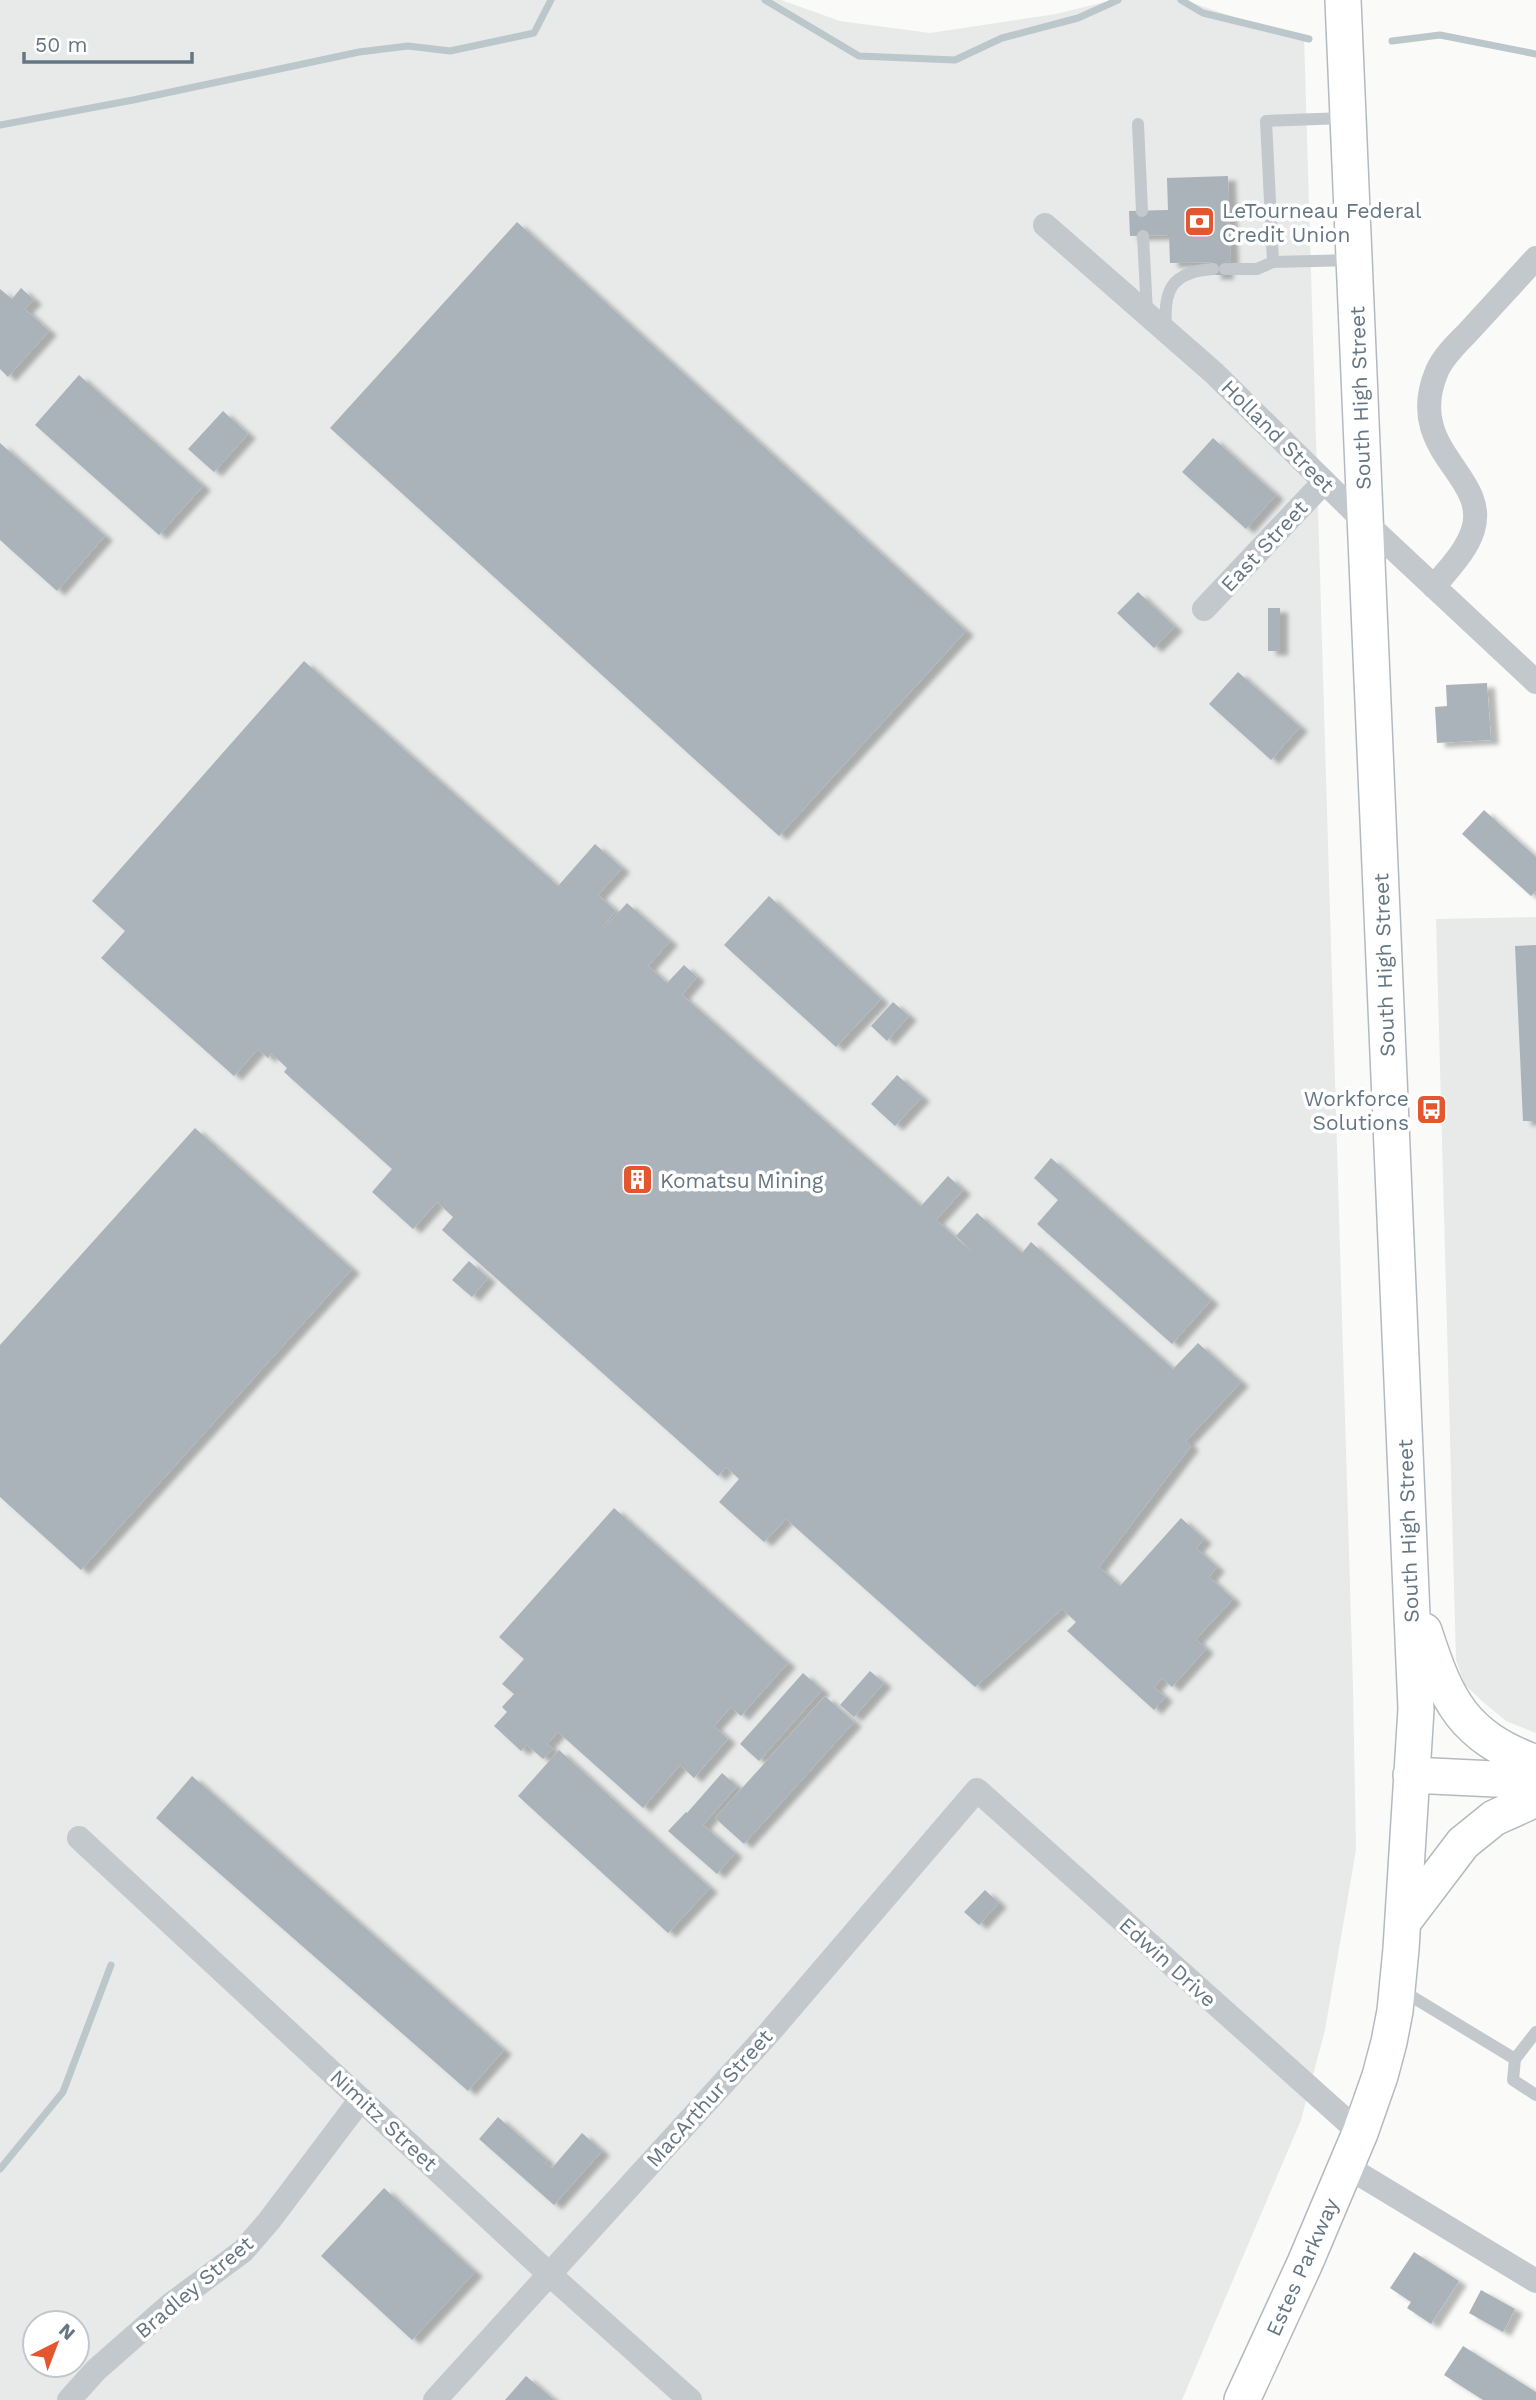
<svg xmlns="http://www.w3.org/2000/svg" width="1536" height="2400" font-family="'Work Sans',sans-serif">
  <defs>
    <filter id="shadow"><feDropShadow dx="8" dy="4.5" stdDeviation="2" flood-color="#0004"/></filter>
  </defs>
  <rect width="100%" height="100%" fill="#fafaf8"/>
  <path fill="#e8e9e9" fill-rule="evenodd" d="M0,0H781L840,21L930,33L1056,14L1113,0H1184L1284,34L1304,35L1353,1687L1356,1850L1325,2030L1301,2120L1182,2400H0ZM35,2323H77V2365H35Z
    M1536,917V1733L1506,1721L1483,1702L1465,1685L1456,1660L1436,919Z"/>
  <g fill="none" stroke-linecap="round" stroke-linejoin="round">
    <path stroke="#bbc7cb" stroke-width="7" d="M765,0L859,56L955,60L1002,38L1078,18L1118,0
      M1181,0L1203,13L1309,39
      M1392,41L1440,35L1536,54
      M0,125L133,100L359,52L408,46L450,51L534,33L551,0
      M0,2169L63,2092L111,1965"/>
  </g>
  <path fill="#aab3b9" filter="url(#shadow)" d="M1228,176L1231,261L1225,262L1226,275H1213V262L1170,263L1169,235L1130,236L1129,211L1168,210L1167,178Z
    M517,222L966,631L779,836L330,428Z
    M21,288L34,300L25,309L49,331L8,377L0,369V289L12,299Z
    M79,375L203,486L159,535L35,425Z
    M223,411L248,434L214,472L188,449Z
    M1213,438L1276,495L1246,529L1182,472Z
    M0,443L105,536L57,591L0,540Z
    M1138,592L1175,627L1154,648L1117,613Z
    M1268,608H1280V651H1268Z
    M304,661L558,886L595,844L622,868L598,895L616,911L603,926L605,927L627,903L670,941L648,966L667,983L684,965L697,977L682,995L921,1206L948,1176L963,1190L936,1220L973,1253L956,1236L977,1213L1022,1253L1031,1242L1173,1369L1198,1343L1241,1382L1186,1441L1191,1446L1099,1567L1120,1586L1181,1518L1204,1539L1196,1548L1217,1567L1209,1577L1233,1599L1196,1639L1206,1649L1172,1687L1162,1678L1154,1687L1165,1697L1154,1710L1067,1631L1076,1622L1062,1609L975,1687L786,1519L764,1542L719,1502L739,1479L726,1467L718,1476L442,1230L453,1217L437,1202L413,1229L372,1192L392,1169L284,1072L287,1068L271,1053L268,1058L258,1049L234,1076L101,958L125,931L92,901Z
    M1238,672L1300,727L1271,760L1209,704Z
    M1487,683L1491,740L1437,743L1435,707L1447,706L1446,685Z
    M1484,810L1536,857V891L1531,896L1462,834Z
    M769,896L881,999L836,1047L724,945Z
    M1536,945V1121H1523L1515,946Z
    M893,1002L909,1016L887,1041L871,1026Z
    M897,1075L922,1097L895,1126L871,1104Z
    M195,1128L352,1269L81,1570L0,1497V1345Z
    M1051,1158L1211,1300L1172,1344L1037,1224L1058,1200L1034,1178Z
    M469,1261L488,1278L472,1297L452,1280Z
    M614,1508L788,1663L741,1716L731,1707L714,1726L728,1739L694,1778L680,1765L643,1808L558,1732L547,1744L553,1749L543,1759L527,1745L521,1751L494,1726L507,1712L502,1707L514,1694L502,1684L524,1659L499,1637Z
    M870,1671L884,1683L854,1717L840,1705Z
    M803,1673L822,1690L759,1761L740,1744Z
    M825,1696L854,1722L744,1844L715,1818Z
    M559,1750L710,1888L668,1933L518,1796Z
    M722,1773L737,1786L703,1825L735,1853L717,1874L668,1831L686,1812L687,1813Z
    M192,1776L504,2050L468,2091L156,1818Z
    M985,1890L999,1903L979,1925L964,1912Z
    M498,2117L547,2160L545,2163L552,2168L582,2133L602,2151L554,2205L479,2139Z
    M384,2188L475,2272L412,2340L321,2256Z
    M1414,2252L1459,2281L1431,2324L1407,2308L1411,2302L1390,2288Z
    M1481,2290L1515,2309L1503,2332L1469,2313Z
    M1463,2346L1536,2392V2400H1483L1444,2375Z
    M526,2376L554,2400H505Z"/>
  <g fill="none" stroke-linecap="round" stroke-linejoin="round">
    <defs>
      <path id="secondary" d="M1424,1631C1447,1702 1463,1736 1536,1763
        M1411,1775L1536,1781
        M1403,1922L1463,1843L1494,1818L1536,1799
        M1242,2400L1305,2263L1360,2133L1380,2076L1389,2042L1395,2011L1401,1949L1416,1709L1343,0"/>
    </defs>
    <use href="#secondary" stroke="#b3babf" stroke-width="38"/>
    <path stroke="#c3c8cc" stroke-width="12" d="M1345,118L1266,121L1273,262L1354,260
      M1138,124L1142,211
      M1143,236L1147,312
      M1225,269H1257L1273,262
      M1166,328C1163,289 1172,272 1213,269
      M1401,1990L1515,2059L1536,2032
      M1515,2059L1513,2080L1536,2095"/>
    <path stroke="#c3c8cc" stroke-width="24" d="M1045,225L1214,373L1366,523L1536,682
      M1434,587C1448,569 1466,552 1473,530C1490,475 1403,451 1437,371C1444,355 1459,342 1470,330C1492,306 1514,282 1536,258
      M1204,609L1324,482
      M79,1838L548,2273L690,2400
      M1346,2166L1536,2281
      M69,2400L96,2370L170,2305L243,2251L269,2221L361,2099
      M435,2400L768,2034L977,1790L1360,2133"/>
    <use href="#secondary" stroke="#fff" stroke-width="35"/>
  </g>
  <defs>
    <symbol id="bank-square" viewBox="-11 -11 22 22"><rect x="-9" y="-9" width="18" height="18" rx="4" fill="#e4572e" stroke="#fff"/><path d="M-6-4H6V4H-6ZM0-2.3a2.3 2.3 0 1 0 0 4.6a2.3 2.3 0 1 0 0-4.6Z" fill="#fff"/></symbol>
    <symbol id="bus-square" viewBox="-11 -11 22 22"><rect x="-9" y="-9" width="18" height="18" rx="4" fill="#e4572e" stroke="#fff"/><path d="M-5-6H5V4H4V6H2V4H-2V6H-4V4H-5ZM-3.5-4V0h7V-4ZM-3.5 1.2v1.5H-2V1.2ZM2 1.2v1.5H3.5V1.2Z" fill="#fff"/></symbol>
    <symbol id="building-square" viewBox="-11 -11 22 22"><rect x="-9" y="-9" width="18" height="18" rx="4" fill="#e4572e" stroke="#fff"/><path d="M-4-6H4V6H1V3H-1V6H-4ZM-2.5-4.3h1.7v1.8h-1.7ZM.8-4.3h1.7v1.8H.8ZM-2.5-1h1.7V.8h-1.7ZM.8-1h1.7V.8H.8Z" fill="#fff"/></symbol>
  </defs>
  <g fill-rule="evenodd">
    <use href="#bank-square" x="1182" y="204" width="35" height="35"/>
    <use href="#bus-square" x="1414" y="1092" width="35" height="35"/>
    <use href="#building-square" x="620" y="1162" width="35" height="35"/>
  </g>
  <g text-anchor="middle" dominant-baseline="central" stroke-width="7" stroke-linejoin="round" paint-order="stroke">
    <g font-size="21" fill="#657683" stroke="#fff" text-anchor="start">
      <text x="1222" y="210">LeTourneau Federal<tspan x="1222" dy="24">Credit Union</tspan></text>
      <text x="1409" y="1098" text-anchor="end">Workforce<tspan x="1409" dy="24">Solutions</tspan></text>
      <text x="660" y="1180">Komatsu Mining</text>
    </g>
    <g font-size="21" fill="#657683" stroke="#fff">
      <text transform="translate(1360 398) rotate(-92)">South High Street</text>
      <text transform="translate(1278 436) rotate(45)">Holland Street</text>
      <text transform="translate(1264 546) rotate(-47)">East Street</text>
      <text transform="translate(1384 965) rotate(-92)">South High Street</text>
      <text transform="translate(1408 1531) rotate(-92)">South High Street</text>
      <text transform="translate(1168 1962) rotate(42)">Edwin Drive</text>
      <text transform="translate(709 2098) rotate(-48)">MacArthur Street</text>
      <text transform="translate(384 2120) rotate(43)">Nimitz Street</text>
      <text transform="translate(1302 2267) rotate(-66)">Estes Parkway</text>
      <text transform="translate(194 2287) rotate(-40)">Bradley Street</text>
    </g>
  </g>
  <g transform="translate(56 2344) rotate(42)"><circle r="33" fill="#ffffff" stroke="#c1c8cd" stroke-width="2"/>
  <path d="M0-5L12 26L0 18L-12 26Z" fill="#e4572e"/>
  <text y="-10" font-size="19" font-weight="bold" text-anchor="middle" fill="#657683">N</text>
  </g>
  <path d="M24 52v10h168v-10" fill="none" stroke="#657683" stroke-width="3.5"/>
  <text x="35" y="52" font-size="21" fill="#657683" stroke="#ffffff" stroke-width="5" paint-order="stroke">50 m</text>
</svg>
